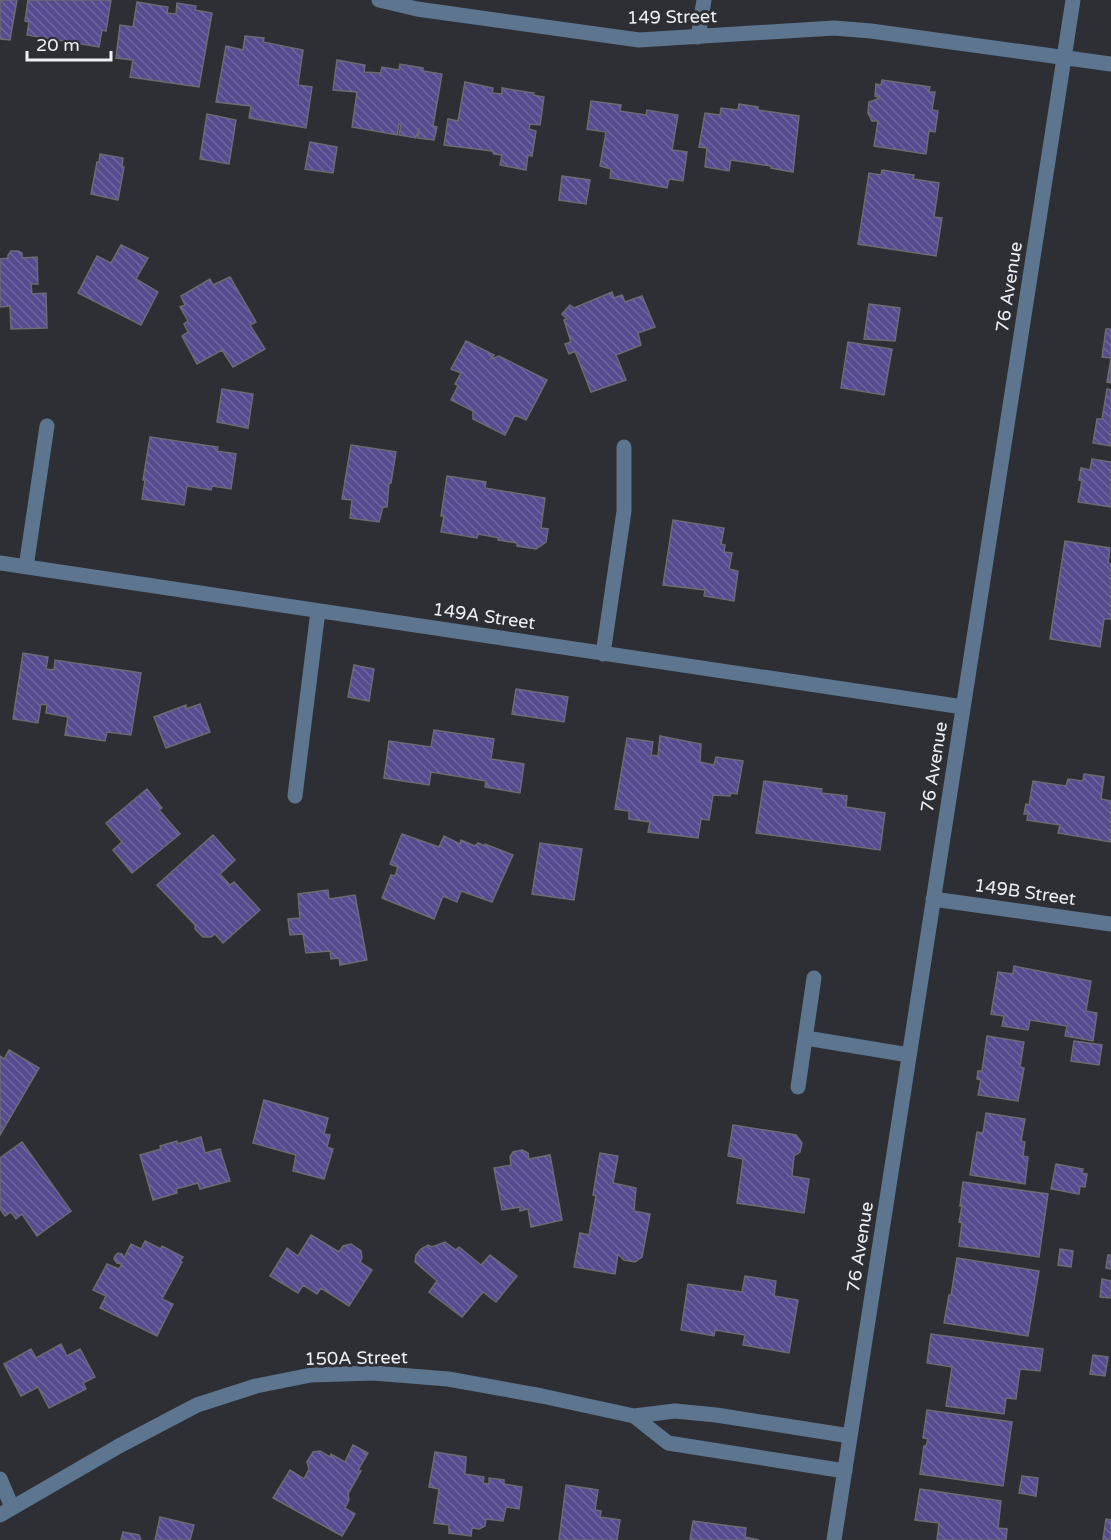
<svg xmlns="http://www.w3.org/2000/svg" width="1111" height="1540" font-family="'Varela Round',sans-serif">
  <defs>
    <pattern id="building-back-hatch" width="6" height="6" patternUnits="userSpaceOnUse" patternTransform="scale(1.5)"><rect width="6" height="6" fill="#564b8f"/><path d="M-1 5l2 2M0 0l6 6M5-1l2 2" fill="none" stroke="#6f659f"/></pattern>
  </defs>
  <rect width="100%" height="100%" fill="#2d2f34"/>
  <path fill="url(#building-back-hatch)" stroke="#6b6b71" stroke-width="1.5" d="M0,0H17L10,40L0,39Z
    M28,0H111L106,31L102,30L99,47L27,35L29,22L25,21Z
    M137,2L168,7L167,13L176,14L177,3L196,6L195,10L212,13L199,87L130,77L133,60L116,58L120,25L133,27Z
    M245,36L264,38L263,42L303,50L298,85L312,87L306,128L249,118L251,106L216,102L226,46L243,50Z
    M337,60L365,65L364,72L380,73V76L382,67L399,70L400,64L423,68V71L442,74L433,126L437,127L434,140L418,138L419,128L416,138L399,135L401,125L399,124L397,135L352,127L357,92L333,90Z
    M882,80L930,87L929,92H935L932,110L938,111L935,132L929,131L926,154L874,146L878,121H872L868,113L869,102L880,98L875,96L876,84L881,85Z
    M465,82L493,88L492,93L502,94V88L534,93L533,95L544,97L540,125L530,124L529,129L536,131L532,156L528,155L526,170L500,165L502,155L494,154L492,151L444,145L448,119L458,121Z
    M591,101L621,105L620,111L646,115L647,110L678,115L672,150L687,152L683,181L669,179L667,188L610,178L611,169L600,166L606,132L587,129Z
    M739,104L758,107V110L799,116L793,172L771,168V166L731,160L729,171L705,167L707,148L699,147L705,113L720,115L721,108L738,110Z
    M207,114L236,120L229,164L200,159Z
    M310,142L337,147L333,173L305,169Z
    M100,154L123,158L122,167H124L118,200L91,194L97,162H99Z
    M882,170L914,175L913,179L939,183L934,217L942,218L936,256L858,244L869,173L881,175Z
    M562,176L590,180L586,204L559,200Z
    M121,245L148,258L136,279L158,292L141,325L78,293L97,256L111,263Z
    M11,251H18L22,253V258L37,257L38,284H31L32,294L46,293L47,328L11,329L10,306L0,307V259L8,258V255Z
    M230,277L256,322L250,325L265,349L233,367L222,350L197,364L182,336L188,332L184,324L188,321L180,307L185,305L181,296L210,279L213,285Z
    M612,292L614,298L622,295L625,302L642,296L655,327L638,333L641,345L616,355L626,380L591,392L575,351L569,354L565,344L571,342L564,320L567,319L562,314L570,305L574,308Z
    M869,304L900,308L895,341L864,339Z
    M1106,329H1111V383L1107,382L1111,358L1102,357Z
    M466,341L494,355L491,359L499,356L547,380L526,420L515,415L505,435L473,419V411L451,400L458,386L455,384L461,373L451,369Z
    M848,342L892,349L884,395L841,388Z
    M222,389L253,394L248,428L217,422Z
    M1107,389L1111,390V446L1093,443L1097,419H1102Z
    M150,437L218,447L217,451L236,454L231,489L212,486L211,490L187,486L184,505L142,499L145,480H143Z
    M351,445L396,452L391,483H389L387,507H383L379,522L350,518L352,500L342,499Z
    M1092,459L1111,462V507L1078,502L1082,481L1079,480L1081,468L1090,470Z
    M447,476L486,482L485,488L545,498L541,528L548,529L546,542L536,549L517,546V543L498,540L499,538L478,534L477,538L441,532L444,516H441Z
    M673,520L724,528L721,544L725,545L724,552L732,553L729,569L738,571L734,601L704,596L705,590L663,585Z
    M1065,541L1110,548L1108,563L1111,564V619H1104L1100,647L1050,639Z
    M23,653L48,657L46,669L54,670L55,660L141,673L131,735L107,732L105,741L65,735L68,717L46,713L47,705L41,704L38,723L13,719Z
    M354,665L374,669L369,701L348,697Z
    M516,689L568,697L564,722L512,714Z
    M200,704L210,732L166,748L154,717L186,705V709Z
    M434,730L494,739L491,759L524,764L520,793L485,787L486,781L431,772L429,785L384,778L389,741L431,747Z
    M660,736L701,744L700,762L714,765L716,757L743,761L737,794L731,793L730,796L713,795L709,820L701,819L698,838L648,832L650,822L629,819V811L615,809L627,738L653,742L651,755L658,756Z
    M1084,774L1104,777L1101,799L1111,801V842L1058,833L1060,825L1027,820L1028,814H1024L1026,804L1029,805L1033,781L1066,786L1068,779L1083,781Z
    M764,781L822,789L821,793L847,796L846,807L885,813L880,850L756,833Z
    M147,789L162,808L159,810L180,834L132,873L113,850L122,842L106,823Z
    M402,834L439,847L444,836L460,844L461,840L475,846L478,843L485,846V844L513,855L492,902L461,891L457,902L443,896L434,919L382,898L391,875L395,876L398,867L390,864Z
    M213,835L235,860L220,874L230,885L234,882L260,910L223,943L215,934L211,937H203L195,929V925L157,885Z
    M540,843L582,849L574,900L532,894Z
    M328,890L329,899L355,895L367,960L340,965L339,958L331,959L330,951L306,953L303,934L290,935L288,919L300,918L298,894Z
    M1014,966L1091,981L1086,1011L1097,1013L1093,1041L1065,1036L1067,1026L1030,1020L1028,1030L1002,1026L1004,1016L991,1014L998,972L1013,974Z
    M987,1036L1024,1042L1020,1067L1024,1068L1018,1101L978,1095L981,1080L977,1079L978,1071H982Z
    M1074,1041L1102,1045L1099,1065L1071,1061Z
    M9,1050L39,1068L0,1135V1056L4,1059Z
    M264,1100L328,1118L324,1134L330,1135L327,1147L333,1149L324,1179L293,1171L296,1155L253,1143Z
    M986,1113L1025,1119L1021,1141L1025,1142L1023,1156L1028,1157L1025,1184L970,1175L977,1132L983,1133Z
    M733,1125L796,1135L802,1143L800,1152L794,1156L792,1176L809,1179L804,1213L737,1203L743,1159L728,1156Z
    M201,1137L205,1153L220,1149L230,1181L200,1189L198,1183L176,1189L177,1193L153,1200L140,1155L161,1149L160,1146L177,1141V1144Z
    M22,1142L71,1211L37,1236L22,1214L16,1219L11,1212L5,1216L0,1209V1158Z
    M522,1150L528,1153L529,1159L550,1155L562,1220L531,1227L528,1209L520,1211V1207L502,1210L494,1168L511,1165L510,1157L513,1152Z
    M600,1153L618,1156L613,1183L636,1188L634,1211L650,1214L642,1257L635,1262L624,1260L618,1254L615,1274L574,1267L580,1233L589,1235L596,1196L593,1195Z
    M1056,1164L1083,1169L1082,1173L1087,1174L1085,1187L1080,1186L1079,1194L1051,1189Z
    M963,1182L1048,1194L1039,1257L959,1246L962,1223L959,1222L962,1206H960Z
    M311,1235L339,1252L343,1246L351,1244L361,1251L362,1258L360,1262L372,1270L349,1306L321,1288L317,1294L303,1285L298,1293L270,1276L287,1248L298,1256Z
    M145,1241L161,1249L162,1246L183,1257L180,1261L182,1262L162,1299L173,1304L157,1336L100,1308L106,1296L93,1290L107,1264L119,1269L122,1264L117,1263L114,1259L115,1256L118,1253L122,1254L124,1258L131,1244L141,1249Z
    M445,1242L456,1250L459,1247L481,1265L490,1255L517,1276L496,1302L483,1292L462,1317L429,1292L437,1281L415,1262L416,1255L421,1249L428,1245L432,1247Z
    M1060,1249L1073,1251L1071,1267L1058,1265Z
    M1108,1255H1111V1269L1106,1268Z
    M957,1258L1039,1271L1028,1336L944,1323L949,1295H951Z
    M745,1276L776,1281L774,1296L798,1300L789,1353L743,1345L745,1335L715,1330L714,1336L681,1330L688,1284L742,1292Z
    M1102,1279L1111,1281V1298L1100,1297Z
    M931,1334L1043,1349L1040,1371L1020,1369L1016,1399L1006,1398L1004,1414L946,1406L952,1367L927,1363Z
    M61,1344L67,1356L80,1349L95,1377L83,1383L86,1389L49,1408L38,1387L21,1396L4,1364L31,1349L36,1358Z
    M1093,1355L1108,1357L1105,1376L1090,1374Z
    M927,1410L1012,1422L1003,1486L920,1474L924,1446H926L928,1439L923,1438Z
    M353,1445L368,1453L358,1470L361,1471L348,1494L349,1500L345,1508L355,1514L342,1536L273,1498L290,1470L304,1479L309,1469L307,1462L313,1452L320,1451L330,1457L331,1454L345,1462Z
    M435,1452L466,1457L465,1474L484,1477L483,1483L489,1484V1478L504,1480V1484L522,1487L519,1509L506,1507L503,1521L486,1519L485,1526L479,1529L472,1528L471,1536L449,1533V1525L434,1523L439,1489L429,1487Z
    M1022,1476L1038,1478L1036,1496L1019,1493Z
    M566,1485L598,1490L595,1510L601,1511L600,1517L620,1520L617,1540H559Z
    M920,1489L1001,1501L998,1528L1007,1529L1006,1540H937L939,1523L915,1520Z
    M160,1517L194,1525L190,1540H155Z
    M1106,1519L1111,1520V1540H1103Z
    M693,1521L746,1528L745,1537L759,1540H690Z
    M123,1532L139,1535L141,1540H121Z"/>
  <g fill="none" stroke-linecap="round" stroke-linejoin="round">
    <path stroke="#5d758e" stroke-width="15" d="M379,0L417,9L639,40L834,28L871,31L1111,64
      M698,37L704,0
      M0,563L963,707
      M26,567L47,426
      M603,654L624,511V447
      M295,796L318,611
      M933,899L1111,924
      M806,1038L909,1055
      M798,1087L814,978
      M634,1416L668,1443L845,1471
      M0,1479L12,1507
      M0,1515L119,1446L197,1405L256,1386L311,1375L373,1373L448,1379L542,1396L634,1416L675,1411L716,1415L850,1436
      M834,1540L1073,0"/>
  </g>
  <g text-anchor="middle" dominant-baseline="central" stroke-width="6" stroke-linejoin="round" paint-order="stroke">
    <g font-size="18" fill="#eeeff2" stroke="#2d2f34">
      <text transform="translate(672 17) rotate(-1)">149 Street</text>
      <text transform="translate(1009 287) rotate(-81)">76 Avenue</text>
      <text transform="translate(484 616) rotate(8)">149A Street</text>
      <text transform="translate(934 767) rotate(-81)">76 Avenue</text>
      <text transform="translate(1025 892) rotate(8)">149B Street</text>
      <text transform="translate(860 1247) rotate(-81)">76 Avenue</text>
      <text transform="translate(356 1358) rotate(-1)">150A Street</text>
    </g>
  </g>
  <path d="M27 51v9h84v-9" fill="none" stroke="#eeeff2" stroke-width="3"/>
  <text x="36" y="51" font-size="18" fill="#eeeff2" stroke="#2d2f34" stroke-width="4.5" paint-order="stroke">20 m</text>
</svg>
